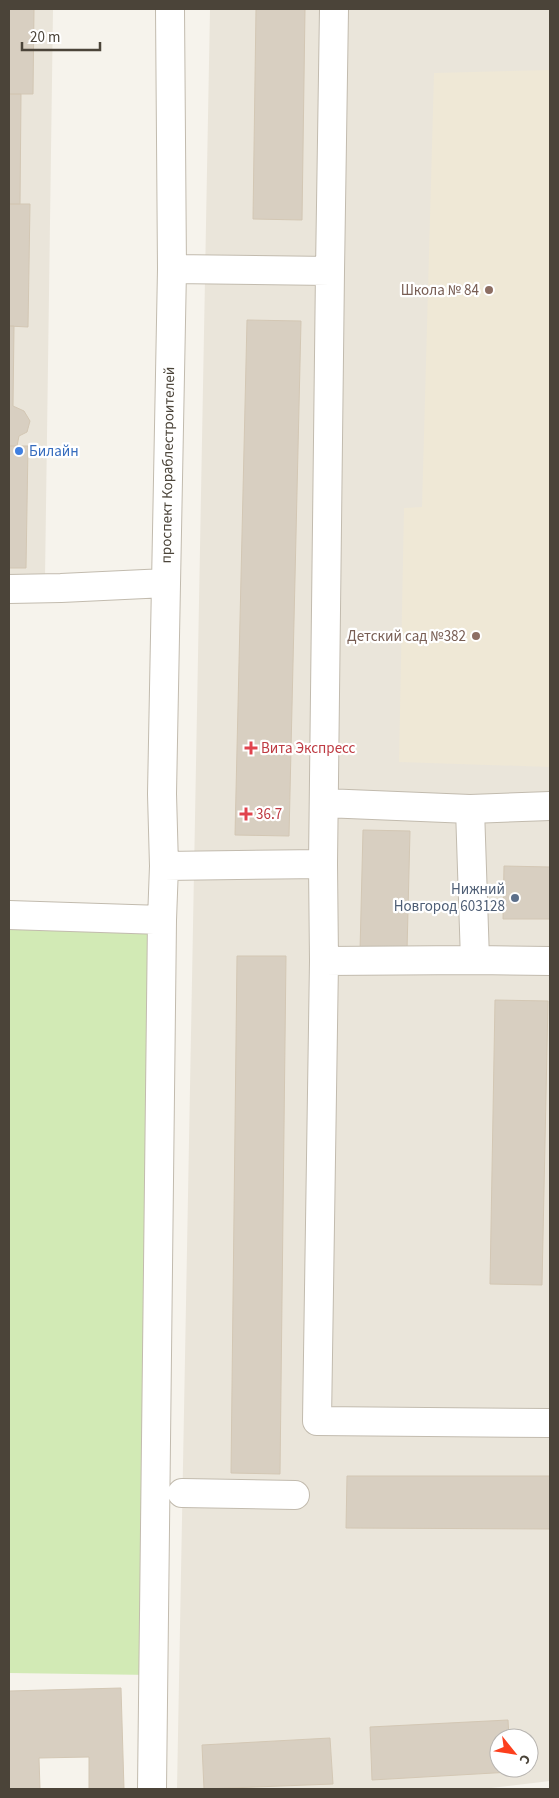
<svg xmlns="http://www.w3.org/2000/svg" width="559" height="1798" font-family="'Source Sans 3',sans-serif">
  <rect width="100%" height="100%" fill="#f6f3ec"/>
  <path fill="#eae5da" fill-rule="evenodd" d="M9,9H53L45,578L9,577Z
    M210,9H550V1781L483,1789H177ZM499,1738H529V1768H499Z"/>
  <path fill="#efe8d6" d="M550,70V767L399,762L404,508L422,507L434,73Z"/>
  <path fill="#d2eab5" d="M10,915L162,920L153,1675L9,1673Z"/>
  <path fill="#d8cfc1" stroke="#d3c7b4" d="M9,9H34L33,94H9Z
    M256,9H305L302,220L253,219Z
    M9,94H21L20,204H9Z
    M9,204H30L28,327L9,326Z
    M247,320L301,321L289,836L235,835Z
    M9,326H14L13,406L24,411L30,421L27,432L19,436L17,446H9Z
    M9,446H28L26,568H9Z
    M363,830L410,831L407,951H360Z
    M504,866L550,867V919H503Z
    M237,956H286L280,1474L231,1473Z
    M495,1000L548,1001L542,1285L490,1284Z
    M347,1476H550V1529L346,1528Z
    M121,1688L124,1789H89V1757L39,1758L40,1789H9V1691Z
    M508,1720L509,1738H499V1768H511V1772L372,1780L370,1727Z
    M330,1738L333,1784L204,1789L202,1745Z"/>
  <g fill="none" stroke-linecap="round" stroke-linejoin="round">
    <defs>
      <path id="minor" d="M172,269L330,271L323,864L324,961L317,1421L550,1423
        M330,271L334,9
        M9,589L61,588L166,583
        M324,803L470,809L475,960L324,961
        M470,809L550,806
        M164,866L323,864
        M9,915L162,920
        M475,960L550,961
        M182,1493L295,1495
        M152,1789L162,920L164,866L162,794L172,269L170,9"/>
    </defs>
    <use href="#minor" stroke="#c2bbae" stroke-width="30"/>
    <use href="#minor" stroke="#fff" stroke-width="28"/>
  </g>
  <g fill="#8d6e63" stroke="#fff" stroke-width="2">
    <circle cx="489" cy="290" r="5"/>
    <circle cx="476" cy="636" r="5"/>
  </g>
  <circle fill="#3f7fe0" stroke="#fff" stroke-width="2" cx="19" cy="451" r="5"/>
  <g fill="#e0444e" stroke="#fff" stroke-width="2">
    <path d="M248.5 740.5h5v5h5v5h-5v5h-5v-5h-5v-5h5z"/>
    <path d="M243.5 806.5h5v5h5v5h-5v5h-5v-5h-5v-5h5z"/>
  </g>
  <circle fill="#5c6f8a" stroke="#fff" stroke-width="2" cx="515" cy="898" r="5"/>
  <g text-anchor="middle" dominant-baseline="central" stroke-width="4.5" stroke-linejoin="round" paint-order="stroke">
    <g font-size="15" fill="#785e54" stroke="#fff" text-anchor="end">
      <text x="479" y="290">Школа № 84</text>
      <text x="466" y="636">Детский сад №382</text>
    </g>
    <g font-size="15" fill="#366cbe" stroke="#fff" text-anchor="start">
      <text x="29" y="451">Билайн</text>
    </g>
    <g font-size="15" fill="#4b4439" stroke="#fff">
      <text transform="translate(168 465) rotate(-89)">проспект Кораблестроителей</text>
    </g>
    <g font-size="15" fill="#be3a42" stroke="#fff" text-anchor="start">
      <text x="261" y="748">Вита Экспресс</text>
      <text x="256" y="814">36.7</text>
    </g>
    <g font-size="15" fill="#4e5e75" stroke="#fff" text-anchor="end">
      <text x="505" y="889">Нижний<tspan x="505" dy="17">Новгород 603128</tspan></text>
    </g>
  </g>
  <rect width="559" height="1798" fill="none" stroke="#4b4439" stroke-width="20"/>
  <g transform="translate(514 1753) rotate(120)"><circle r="24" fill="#ffffff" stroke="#b7b4b0"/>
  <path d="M0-4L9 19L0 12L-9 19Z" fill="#fc3f1d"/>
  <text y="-8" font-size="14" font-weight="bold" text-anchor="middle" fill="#4b4439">С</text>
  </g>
  <path d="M22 42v8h78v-8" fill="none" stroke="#4b4439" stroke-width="2.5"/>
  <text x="30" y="42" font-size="15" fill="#4b4439" stroke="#ffffff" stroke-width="4" paint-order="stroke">20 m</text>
</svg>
